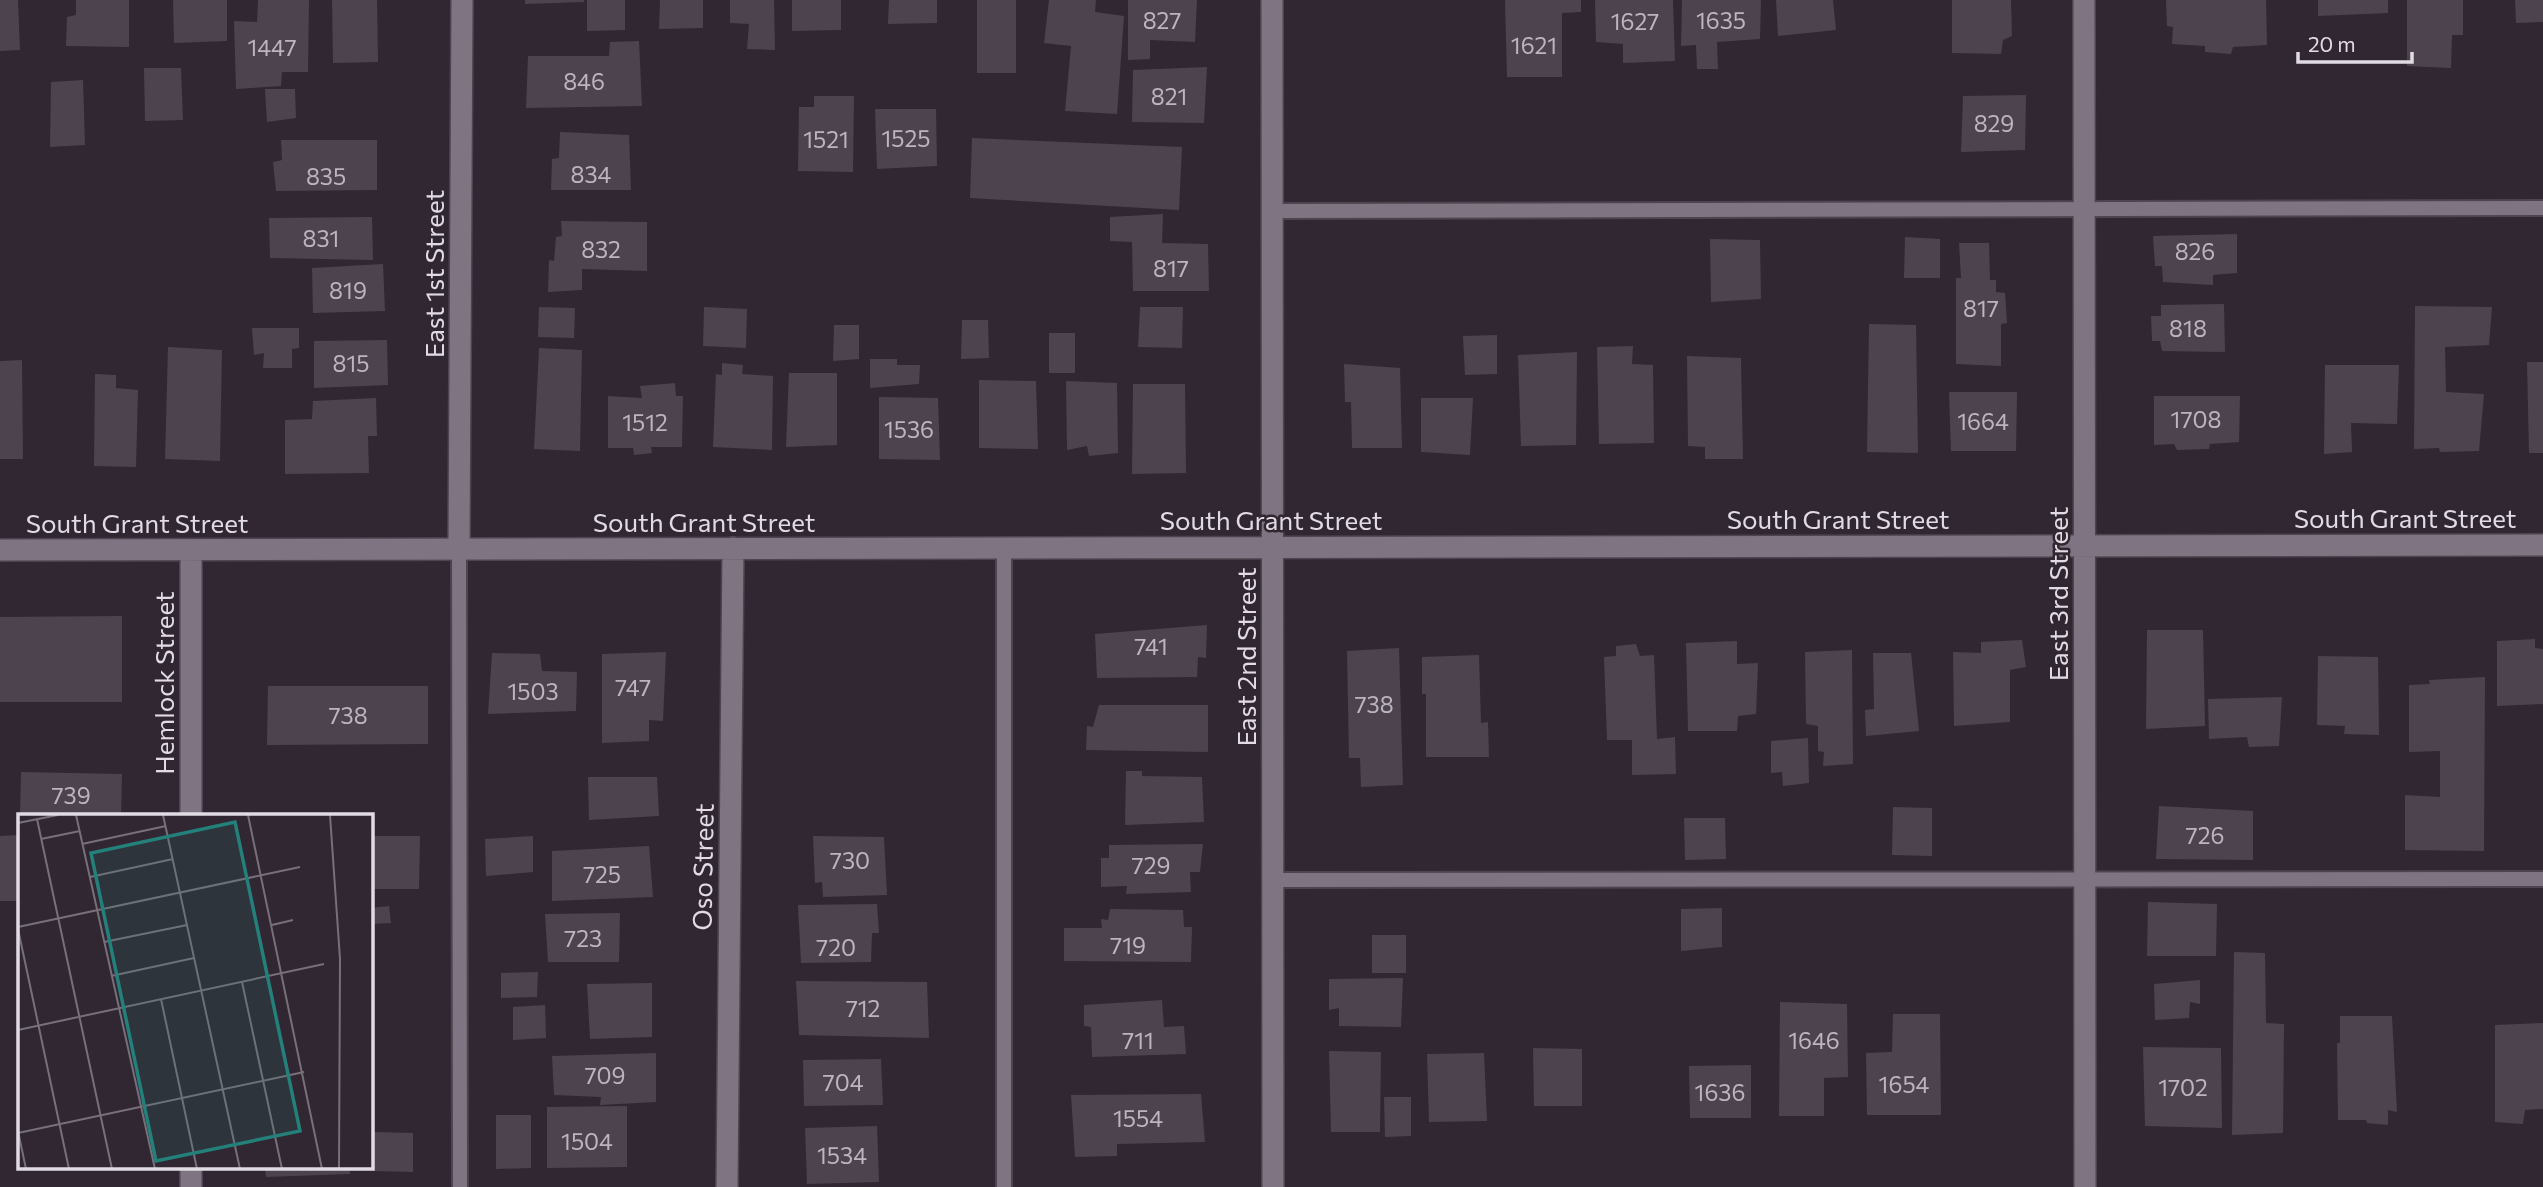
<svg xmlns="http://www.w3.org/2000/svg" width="2543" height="1187" font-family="Commissioner,sans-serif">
  <rect width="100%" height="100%" fill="#302732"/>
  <path fill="#4d434f" d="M0,0H18L20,50L0,51Z
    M76,0H129V47L66,46L67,17L76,15Z
    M173,0H227V41L174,43Z
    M258,0H309L308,72H282L281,86L236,89L234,21L257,22Z
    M332,0H377L378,62L333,63Z
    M525,0H584V2L525,4Z
    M587,0H625V30L587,31Z
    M660,0H703V28L659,29Z
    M730,0H774L775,50L747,49L749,24L730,23Z
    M792,0H841V30L792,31Z
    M889,0H937V23L888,24Z
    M977,0H1016V73H977Z
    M1049,0H1096L1095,12L1124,16L1117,114L1065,111L1071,46L1044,43Z
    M1128,0H1197L1195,42L1150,40V59L1128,60Z
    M1505,0H1581V12L1562,13V77H1507Z
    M1595,0H1673L1675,61L1623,63V44L1596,42Z
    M1682,0H1761L1760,39L1717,42L1718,69H1697L1696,45L1681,46Z
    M1776,0H1833L1836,30L1778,36Z
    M1952,0H2011L2012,36L2003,40L2001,54L1952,53Z
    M2166,0H2266L2267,45L2233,47L2231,54L2205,52V46L2172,44L2173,27L2167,26Z
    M2318,0H2388V13L2318,16Z
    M2407,0H2463V35H2452L2451,68L2407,66Z
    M2515,0H2543V22L2516,23Z
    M639,41L642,106L526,108L528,56H609L610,42Z
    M1207,67L1204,123L1132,122L1133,70Z
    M144,68H181L183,120L145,121Z
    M83,80L85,145L50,147L51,82Z
    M265,89H295L296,118L267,122Z
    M2026,95L2025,150L1961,152L1963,96Z
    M814,96H854L853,172L798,171L799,107H814Z
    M875,109H936L937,166L877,169Z
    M560,132L629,135L631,190H551L552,159L559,158Z
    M972,138L1182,147L1179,210L970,198Z
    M281,140H377V190L276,191L273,162L282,160Z
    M1163,214L1162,243L1208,244L1209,291H1133L1132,242L1110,241V217Z
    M372,217L373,260L270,258L269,218Z
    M561,221L647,222V271L582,269V290L548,292L549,260L554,261L556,237L562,236Z
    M2237,234V273L2213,275V285L2163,282L2162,266H2155L2153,236Z
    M1905,237L1940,239V278H1904Z
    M1710,239L1760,240L1761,299L1711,302Z
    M1959,243H1989L1990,280H1996V292L2005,293L2007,323L2001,324V366L1956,364V278H1961Z
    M383,264L385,311L313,313L312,268Z
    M2224,304L2225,352L2162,351L2160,341H2152L2151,316H2161V305Z
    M2415,306L2492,307L2489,345L2445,347L2446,392L2484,394L2479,451L2440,452L2439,448L2414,449Z
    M539,307L575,308L574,338L538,337Z
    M704,307L747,309L746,348L703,346Z
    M1140,307H1183L1182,348L1138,347Z
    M962,320H988L989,358L961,359Z
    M1869,324L1916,325L1918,453L1867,452Z
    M834,325H859V359L833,361Z
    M252,328H299V348L292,349V368H263L264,353L254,355Z
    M1049,333H1075V373H1049Z
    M1497,335V374L1465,375L1463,336Z
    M387,340L388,385L314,388V341Z
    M1633,346L1632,364L1653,365L1654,443L1599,444L1597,347Z
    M168,347L222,350L220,461L165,459Z
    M539,348L582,350L580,451L534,449Z
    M1577,352L1576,445L1521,446L1518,355Z
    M1687,356L1741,358L1743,459H1705V447L1688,446Z
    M870,359H897V365H920L919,384L870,388Z
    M22,360L23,459H0V361Z
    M2527,362H2543V453H2529Z
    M722,363L743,365L742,374L773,376L772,450L713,447L716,374L722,375Z
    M1344,364L1400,368L1402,448H1352L1351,402H1345Z
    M2325,365H2399L2397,424L2351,423L2352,452L2324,454Z
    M789,373H837V445L786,447Z
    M95,374L116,375V388L138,390L136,467L94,466Z
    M979,380L1036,381L1038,449L979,448Z
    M1066,381L1117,383L1118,453L1089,456L1087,446L1067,450Z
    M675,383L676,396H683L682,447H651L652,453L634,455L633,448H608V396L642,398L640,386Z
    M1133,384H1185L1186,473L1132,474Z
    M1949,392H2017L2016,451H1951Z
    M2154,396H2240L2239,442L2210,444L2209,449L2177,450L2174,444L2154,445Z
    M879,397L938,398L940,460L879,459Z
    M376,398L377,436H368L369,473L285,474V420L312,419L313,401Z
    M1421,398H1473L1470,455L1421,452Z
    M122,616V702H0V617Z
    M1207,625L1206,658L1198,657L1197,677L1097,678L1095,634Z
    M2147,630H2203L2205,726L2146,729Z
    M2535,639V648L2543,649V704L2497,706V641Z
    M2022,640L2026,667L2010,670V722L1954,726L1953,652L1981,653V642Z
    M1737,641V664L1758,663L1756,714L1738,716L1737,731H1688L1686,643Z
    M1636,644L1640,656L1654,655L1657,739L1675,737L1676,774L1632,775V740H1607L1604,657L1616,656V646Z
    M1399,648L1403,785L1361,787L1360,758H1349L1347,651Z
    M1852,650L1853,764L1823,766L1824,752L1818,751V726L1806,724L1805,652Z
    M666,652L663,721L649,720V741L602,743V654Z
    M492,653L540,654L542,671L577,672L576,711L488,714Z
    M1873,653H1911L1919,731L1866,736L1865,710L1874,709Z
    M1479,655L1481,723L1488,722L1489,757H1426V694H1422V657Z
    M2318,656L2378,657L2379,735L2344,734L2345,726L2317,725Z
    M2485,677L2484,851L2405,850V795L2440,797V751L2409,752V685L2430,684L2429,680Z
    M268,686H428V744L267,745Z
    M2282,697L2279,746L2249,747L2247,737L2209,739L2208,699Z
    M1099,705H1208V752L1086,750L1087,726L1093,727Z
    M1808,738L1809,783L1783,786L1782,772L1771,773V741Z
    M1126,771H1142V776L1202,777L1204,822L1125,825Z
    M21,772L122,774L121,816H20Z
    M588,777H657L659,816L589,820Z
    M2159,806L2253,811V860L2156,859Z
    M1893,807L1932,808V856L1892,855Z
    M1684,818H1725L1726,859L1685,860Z
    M19,835V901H0V836Z
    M371,836H420L419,889H371Z
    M533,836V872L486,876L485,839Z
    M813,836L884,837L887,895L823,897L822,882L815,883Z
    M1203,844L1200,872H1190L1191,892L1126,894L1127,886L1101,887V858H1109V845Z
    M649,846L653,897L552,901V851Z
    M2148,902L2217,904L2216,956H2147Z
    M877,904L879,933H872L871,962L801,963L798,905Z
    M389,906L391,923L371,924V908Z
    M1722,908V947L1681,951V909Z
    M1110,909L1183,910L1184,927H1192L1191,962L1064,961V928H1102L1101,919L1108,920Z
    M620,913L619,962H548L545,914Z
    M1372,935H1406V973H1372Z
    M2234,952L2265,953L2266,1023L2284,1024L2283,1133L2232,1135Z
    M538,972L537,997L501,998V973Z
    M1403,978L1401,1027L1339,1026V1008L1329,1010V979Z
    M2200,980V1004L2190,1002L2189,1018L2155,1020L2154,984Z
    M796,981L927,982L929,1038L799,1035Z
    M652,983V1037L590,1039L587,984Z
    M1162,1000L1164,1027L1184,1026L1186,1054L1092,1057L1091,1027L1084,1026V1005Z
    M1780,1002L1847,1004L1848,1077L1824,1078V1116H1779Z
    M545,1005L546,1038L513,1040V1007Z
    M1893,1014H1940L1941,1115H1867L1866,1053L1892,1052Z
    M2340,1016H2392L2397,1112L2388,1110V1125L2367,1123L2366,1120H2338L2337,1043H2340Z
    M2543,1023V1109L2525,1110L2523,1124L2495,1122V1025Z
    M2143,1047L2221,1048L2222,1128L2145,1126Z
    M1533,1048L1582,1049V1106H1534Z
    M1329,1051L1381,1052L1380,1132H1331Z
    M656,1053V1102L600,1105L601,1097L554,1095L552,1056Z
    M1484,1053L1487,1121L1429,1122L1427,1054Z
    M881,1059L883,1105L804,1106L803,1060Z
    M1751,1065V1118H1690L1689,1066Z
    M1201,1094L1205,1142L1117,1144V1156L1075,1157L1071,1095Z
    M1384,1097H1411V1136L1385,1137Z
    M627,1106V1167L547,1168V1107Z
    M496,1115H531V1168L496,1169Z
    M877,1126L879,1182L807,1184L805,1128Z
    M373,1132L413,1133V1172L373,1171Z
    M265,1168H350V1174L266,1177Z"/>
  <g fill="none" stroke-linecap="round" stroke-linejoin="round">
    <defs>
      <path id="service" d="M1273,211L2543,208
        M459,549L460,1187
        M1273,880L2543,879
        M1004,1187V548"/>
      <path id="minor" d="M1272,0L1273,1187
        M2084,0L2085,1187
        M459,549L462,0
        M0,550L2543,545
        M191,550V816
        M191,1168V1187
        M727,1187L733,548"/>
    </defs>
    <use href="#service" stroke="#4c444e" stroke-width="18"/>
    <use href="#minor" stroke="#4c444e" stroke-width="24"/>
    <use href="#service" stroke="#7f7482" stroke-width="14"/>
    <use href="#minor" stroke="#7f7482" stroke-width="21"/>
  </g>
  <g text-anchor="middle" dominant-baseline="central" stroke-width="5" stroke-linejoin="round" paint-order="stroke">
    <g font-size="23" fill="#bcb5be">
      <text x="1162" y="20">827</text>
      <text x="1721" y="20">1635</text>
      <text x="1635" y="21">1627</text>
      <text x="1534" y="45">1621</text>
      <text x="272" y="47">1447</text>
      <text x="584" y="81">846</text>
      <text x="1169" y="96">821</text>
      <text x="1994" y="123">829</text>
      <text x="906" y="138">1525</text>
      <text x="826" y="139">1521</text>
      <text x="591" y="174">834</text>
      <text x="326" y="176">835</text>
      <text x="321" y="238">831</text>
      <text x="601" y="249">832</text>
      <text x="2195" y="251">826</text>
      <text x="1171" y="268">817</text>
      <text x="348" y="290">819</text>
      <text x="1981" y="308">817</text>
      <text x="2188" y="328">818</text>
      <text x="351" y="363">815</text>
      <text x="2196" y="419">1708</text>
      <text x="1983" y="421">1664</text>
      <text x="645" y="422">1512</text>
      <text x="909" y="429">1536</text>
      <text x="1151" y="646">741</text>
      <text x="633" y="687">747</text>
      <text x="533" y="691">1503</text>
      <text x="1374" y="704">738</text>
      <text x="348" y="715">738</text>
      <text x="71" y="795">739</text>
      <text x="2205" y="835">726</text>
      <text x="850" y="860">730</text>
      <text x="1151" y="865">729</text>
      <text x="602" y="874">725</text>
      <text x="583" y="938">723</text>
      <text x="1128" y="945">719</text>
      <text x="836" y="947">720</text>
      <text x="863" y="1008">712</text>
      <text x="1138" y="1040">711</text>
      <text x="1814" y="1040">1646</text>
      <text x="605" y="1075">709</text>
      <text x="843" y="1082">704</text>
      <text x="1904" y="1084">1654</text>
      <text x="2183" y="1087">1702</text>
      <text x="1720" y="1092">1636</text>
      <text x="1138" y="1118">1554</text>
      <text x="587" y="1141">1504</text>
      <text x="842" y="1155">1534</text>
    </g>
    <g font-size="26" fill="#e1dbe3" stroke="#302732">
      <text transform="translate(433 274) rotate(-90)">East 1st Street</text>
      <text x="2405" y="517">South Grant Street</text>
      <text x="1838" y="518">South Grant Street</text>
      <text x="1271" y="519">South Grant Street</text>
      <text x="704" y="521">South Grant Street</text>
      <text x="137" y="522">South Grant Street</text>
      <text transform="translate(2057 594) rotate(-90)">East 3rd Street</text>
      <text transform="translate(1245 657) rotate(-90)">East 2nd Street</text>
      <text transform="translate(163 683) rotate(-90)">Hemlock Street</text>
      <text transform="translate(702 867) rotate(-89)">Oso Street</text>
    </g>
  </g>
  <g transform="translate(18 814)">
    <rect width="355" height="355" fill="#302732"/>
    <path fill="none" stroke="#776f79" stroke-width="2" d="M58,1L137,355M145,1L222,355M230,1L304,355M312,1L322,145L321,355M19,5L94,355M0,9L40,1M23,25L62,17M64,30L148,12M72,63L155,45M254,111L275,106M0,113L282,53M0,115L51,355M86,128L169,111M93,162L176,144M224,168L264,355M143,185L179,355M0,216L306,150M0,317L8,355M0,319L286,258"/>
    <path fill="#24807a" fill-opacity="0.15" stroke="#24807a" stroke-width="3.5" d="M217,8L282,317L138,347L73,39Z"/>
    <rect width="355" height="355" fill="none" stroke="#e1dbe3" stroke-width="3.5"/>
  </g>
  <path d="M2298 52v10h114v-10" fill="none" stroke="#e1dbe3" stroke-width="3.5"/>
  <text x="2308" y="52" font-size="21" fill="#e1dbe3" stroke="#302732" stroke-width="5" paint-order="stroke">20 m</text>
</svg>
